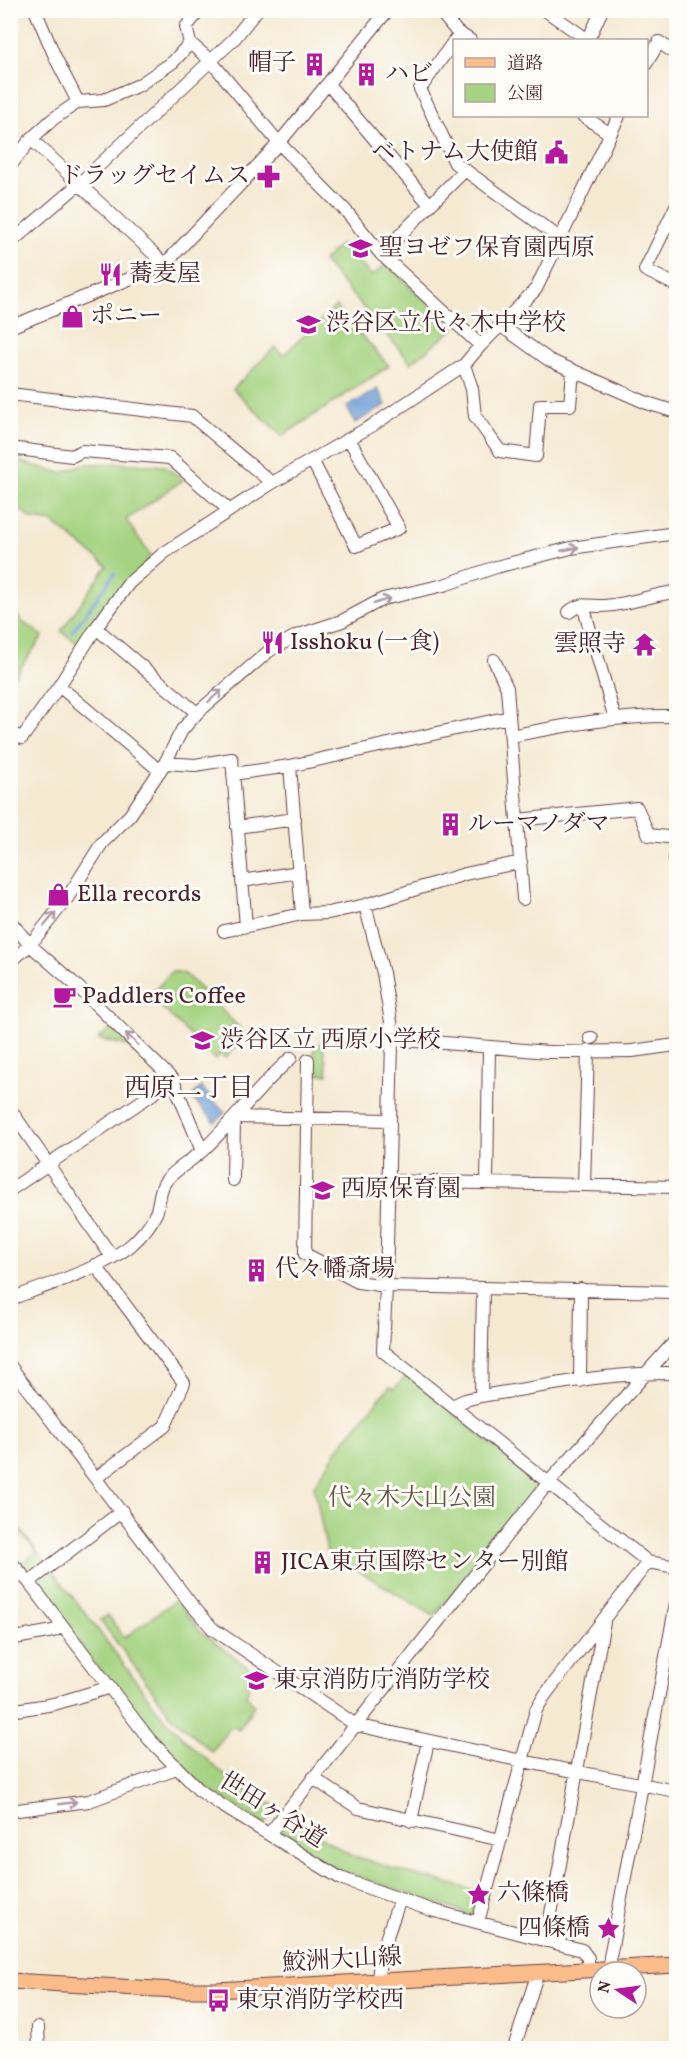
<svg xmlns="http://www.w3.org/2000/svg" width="687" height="2059" font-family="Vollkorn,'Noto Serif JP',serif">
  <rect width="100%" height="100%" fill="#fdfcf7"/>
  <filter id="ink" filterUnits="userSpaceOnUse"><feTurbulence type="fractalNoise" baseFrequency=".0167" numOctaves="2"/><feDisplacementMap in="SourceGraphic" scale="12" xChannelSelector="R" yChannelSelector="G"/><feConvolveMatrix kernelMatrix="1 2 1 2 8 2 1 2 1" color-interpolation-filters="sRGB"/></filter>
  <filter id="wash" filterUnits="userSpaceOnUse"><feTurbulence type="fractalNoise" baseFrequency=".008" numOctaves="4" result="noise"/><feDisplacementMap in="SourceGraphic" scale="24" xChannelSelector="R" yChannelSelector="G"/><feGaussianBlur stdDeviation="1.35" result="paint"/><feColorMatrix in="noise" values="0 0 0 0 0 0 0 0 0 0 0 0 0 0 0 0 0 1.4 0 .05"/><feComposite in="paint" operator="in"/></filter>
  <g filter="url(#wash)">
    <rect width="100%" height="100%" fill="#f5e9d2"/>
    <path fill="#a5d381" stroke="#787956" stroke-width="1.5" d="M341,244L372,276L386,264L455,328L411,363L323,261Z
      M336,306L389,366L282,436L233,389L275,347L283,355Z
      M10,459L62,473L84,464L117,463L165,466L183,480L126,520L151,556L80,645L61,631L107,566L52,522L32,519L11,502Z
      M11,610L20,618L21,621L43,636L11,681Z
      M172,971L185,974L248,1036L225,1058L221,1054L215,1060L150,996Z
      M113,1027L137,1052L135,1054L128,1046L98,1039Z
      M322,1042L328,1074H314V1048Z
      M407,1375L539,1484L434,1616L327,1552L314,1486L340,1446L390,1386L394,1389Z
      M10,1517L87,1615L159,1712L184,1739L223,1774L277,1807L264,1825L211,1791L177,1763L150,1736L19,1565L37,1552L11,1521Z
      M176,1600L200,1631L257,1674L249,1686L246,1695L254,1705L239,1730L234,1727L229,1728L212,1752L173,1718L100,1620L108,1615L124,1638Z
      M287,1815L348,1854L397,1870L482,1892L476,1910L471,1915L340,1871L280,1835L278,1831Z"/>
    <path fill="#6e9dd7" stroke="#5c5e81" stroke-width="1.5" d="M378,389L386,405L355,423L347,407Z
      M201,1087L225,1113L215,1122L191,1097Z"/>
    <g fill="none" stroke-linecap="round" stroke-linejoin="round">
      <path stroke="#6e9dd7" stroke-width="3" d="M72,632L115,573"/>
    </g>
  </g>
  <g filter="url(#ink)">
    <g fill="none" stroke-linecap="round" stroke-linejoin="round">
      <defs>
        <path id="minor" d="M35,10L56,59L78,102
          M200,10L186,27L190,43L210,60L279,143L346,211L381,254L480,345
          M439,10L457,32L470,40
          M545,10L588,40L602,10
          M454,41L420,89L455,163L561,239
          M646,64L659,42L676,54
          M328,84L430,205
          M583,116L609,133
          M31,139L154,254L164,265
          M10,166L31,139L53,119L78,102L104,100L139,85L173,62L190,43
          M676,206L645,270L676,285
          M10,243L79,184L234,39L257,10
          M381,254L465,170
          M500,325L549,360L647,403L676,412
          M10,327L164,265L279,143L388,10
          M464,365L472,389L475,416L500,451L536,456L540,405H570L573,372
          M10,394L192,416L272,483
          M10,448L72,456L82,451L170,458L229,510
          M312,460L356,546L399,528L349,439
          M583,605L615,719
          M569,612C579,603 589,606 601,606C627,606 651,594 676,592
          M96,628L197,713
          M494,660L507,688L523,899
          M59,686L160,771
          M10,733L22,738L59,686L96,628L129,583L164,553L272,483L373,425L464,365L480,346L536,289L619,116
          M511,736C566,725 621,715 676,716
          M165,763L195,765L232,759L246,926
          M290,766L302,914
          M233,774L290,766L509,717
          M517,820L637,808L649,835L676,838
          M237,827L295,819
          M675,862L676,844
          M242,881L299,872
          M365,905L383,973L392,1028
          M10,921L30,945L77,986L173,1080L202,1151
          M224,931L302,914L328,913L365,905L465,874L521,862
          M10,962L30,945L68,897L102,843L130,815L165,763L182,730L197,713L269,651L296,636L342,621L383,599L444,585L496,567L571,548L676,533
          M590,1038H592
          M676,1045L632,1051L548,1052L433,1042L398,1040L392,1042L386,1286L383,1351L648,1562L676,1567
          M308,1060L305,1254L358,1282L386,1286L676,1292
          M10,1109L112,1257
          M236,1117L390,1120
          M233,1180L234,1119
          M388,1181L676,1187
          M487,1183L489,1047
          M584,1185L588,1050
          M10,1190L173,1080
          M95,1265L184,1383L165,1426L96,1478
          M10,1299C45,1286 103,1268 131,1245C140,1237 151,1224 156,1213C160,1203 159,1190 165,1182C170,1173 194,1159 203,1150C234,1121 259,1086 291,1058
          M10,1366L191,1604L213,1629L350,1721L356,1725L522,1761L676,1791
          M580,1381L581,1289
          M481,1396L483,1288
          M452,1406L465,1400L481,1396C546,1386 611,1372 676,1373
          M10,1561L29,1582L149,1739L199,1790L221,1805L340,1878L431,1910L582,1950L588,1958V1970
          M29,1582L122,1511
          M10,1639L53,1631L62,1627
          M10,1711L54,1704L104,1689L108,1685
          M313,1778L358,1808L501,1840
          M10,1811L89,1801L168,1772L175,1767
          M411,1821L428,1741
          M269,1834L549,1482L676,1340
          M478,1922L536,1710L545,1695L648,1562
          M546,1941L604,1622
          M611,1969L610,1957L676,1603
          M378,1982C379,1953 391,1926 400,1899
          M38,2027L39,2048
          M514,2048L538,1972"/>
        <path id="major" d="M10,1981L175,1990H215L676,1965"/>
      </defs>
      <use href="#minor" stroke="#643d44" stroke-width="14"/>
      <use href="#major" stroke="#643d44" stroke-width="17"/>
      <use href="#minor" stroke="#fff" stroke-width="12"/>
      <use href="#major" stroke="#fabc8b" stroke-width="15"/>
    </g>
    <defs><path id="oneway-shaft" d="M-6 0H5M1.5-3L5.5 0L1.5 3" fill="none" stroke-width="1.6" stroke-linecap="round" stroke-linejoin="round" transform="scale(1.5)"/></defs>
    <g stroke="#ae9aa0">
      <use href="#oneway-shaft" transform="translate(570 549) rotate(-11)"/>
      <use href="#oneway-shaft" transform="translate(382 601) rotate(-19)"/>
      <use href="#oneway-shaft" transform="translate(215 696) rotate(-41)"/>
      <use href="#oneway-shaft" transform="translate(50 919) rotate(-51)"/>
      <use href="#oneway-shaft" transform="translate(132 1039) rotate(-136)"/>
      <use href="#oneway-shaft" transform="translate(68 1803) rotate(-8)"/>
    </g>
  </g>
  <defs>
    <symbol id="building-bare" viewBox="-9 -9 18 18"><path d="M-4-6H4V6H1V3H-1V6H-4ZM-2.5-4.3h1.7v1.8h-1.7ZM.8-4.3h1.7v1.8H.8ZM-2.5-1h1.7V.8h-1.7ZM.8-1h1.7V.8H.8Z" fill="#b5179e" stroke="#fdfcf7" stroke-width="2.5" paint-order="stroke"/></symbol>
    <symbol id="civic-bare" viewBox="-9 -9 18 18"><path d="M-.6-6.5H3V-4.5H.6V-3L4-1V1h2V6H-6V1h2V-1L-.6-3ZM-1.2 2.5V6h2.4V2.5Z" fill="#b5179e" stroke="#fdfcf7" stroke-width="2.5" paint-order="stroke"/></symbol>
    <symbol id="pharmacy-bare" viewBox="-9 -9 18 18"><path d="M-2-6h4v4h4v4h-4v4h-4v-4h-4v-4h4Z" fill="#b5179e" stroke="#fdfcf7" stroke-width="2.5" paint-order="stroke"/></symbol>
    <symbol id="school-bare" viewBox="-9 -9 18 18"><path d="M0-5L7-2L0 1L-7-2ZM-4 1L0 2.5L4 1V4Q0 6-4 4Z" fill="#b5179e" stroke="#fdfcf7" stroke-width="2.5" paint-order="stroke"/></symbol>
    <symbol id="restaurant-bare" viewBox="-9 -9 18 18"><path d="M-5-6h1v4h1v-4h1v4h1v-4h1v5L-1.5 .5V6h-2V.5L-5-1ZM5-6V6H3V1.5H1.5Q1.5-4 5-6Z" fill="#b5179e" stroke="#fdfcf7" stroke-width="2.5" paint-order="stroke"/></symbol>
    <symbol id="shop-bare" viewBox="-9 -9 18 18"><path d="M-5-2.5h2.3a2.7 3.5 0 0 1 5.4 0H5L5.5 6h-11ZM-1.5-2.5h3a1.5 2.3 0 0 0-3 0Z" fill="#b5179e" stroke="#fdfcf7" stroke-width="2.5" paint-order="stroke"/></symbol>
    <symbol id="temple-bare" viewBox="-9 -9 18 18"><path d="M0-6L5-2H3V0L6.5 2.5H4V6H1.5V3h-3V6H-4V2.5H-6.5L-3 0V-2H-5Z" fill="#b5179e" stroke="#fdfcf7" stroke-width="2.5" paint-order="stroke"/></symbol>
    <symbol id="cafe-bare" viewBox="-9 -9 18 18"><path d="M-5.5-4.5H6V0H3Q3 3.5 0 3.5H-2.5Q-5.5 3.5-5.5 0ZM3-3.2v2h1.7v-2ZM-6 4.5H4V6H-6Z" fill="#b5179e" stroke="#fdfcf7" stroke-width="2.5" paint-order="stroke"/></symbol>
    <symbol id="university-bare" viewBox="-9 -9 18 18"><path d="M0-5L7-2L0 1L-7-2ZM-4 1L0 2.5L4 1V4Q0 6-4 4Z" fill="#b5179e" stroke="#fdfcf7" stroke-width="2.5" paint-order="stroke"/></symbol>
    <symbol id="sight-bare" viewBox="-9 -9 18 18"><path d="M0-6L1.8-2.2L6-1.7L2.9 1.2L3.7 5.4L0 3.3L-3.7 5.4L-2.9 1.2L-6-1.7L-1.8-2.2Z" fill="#b5179e" stroke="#fdfcf7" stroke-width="2.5" paint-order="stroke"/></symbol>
    <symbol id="bus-bare" viewBox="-9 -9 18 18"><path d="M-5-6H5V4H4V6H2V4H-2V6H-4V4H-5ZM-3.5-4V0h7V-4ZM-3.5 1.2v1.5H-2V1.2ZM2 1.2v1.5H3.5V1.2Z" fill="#b5179e" stroke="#fdfcf7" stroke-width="2.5" paint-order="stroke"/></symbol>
  </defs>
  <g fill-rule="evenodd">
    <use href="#building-bare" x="298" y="48" width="33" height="33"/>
    <use href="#building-bare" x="350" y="58" width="33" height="33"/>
    <use href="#civic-bare" x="540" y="136" width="33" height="33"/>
    <use href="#pharmacy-bare" x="252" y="160" width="33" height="33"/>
    <use href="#school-bare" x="344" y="232" width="33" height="33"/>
    <use href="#restaurant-bare" x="94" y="258" width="33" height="33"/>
    <use href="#shop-bare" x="56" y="300" width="33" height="33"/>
    <use href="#school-bare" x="292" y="308" width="33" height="33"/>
    <use href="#restaurant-bare" x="256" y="626" width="33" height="33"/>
    <use href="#temple-bare" x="628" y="628" width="33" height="33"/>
    <use href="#building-bare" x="434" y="808" width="33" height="33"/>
    <use href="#shop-bare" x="42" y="878" width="33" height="33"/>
    <use href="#cafe-bare" x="48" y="980" width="33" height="33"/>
    <use href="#school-bare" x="186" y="1024" width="33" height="33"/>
    <use href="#school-bare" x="306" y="1174" width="33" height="33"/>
    <use href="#building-bare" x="240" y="1254" width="33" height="33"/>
    <use href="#building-bare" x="246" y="1546" width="33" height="33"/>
    <use href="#university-bare" x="240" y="1664" width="33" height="33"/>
    <use href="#sight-bare" x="462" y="1878" width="33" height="33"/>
    <use href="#sight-bare" x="592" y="1912" width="33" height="33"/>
    <use href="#bus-bare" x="202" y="1984" width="33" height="33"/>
  </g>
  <g text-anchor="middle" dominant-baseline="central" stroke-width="6" stroke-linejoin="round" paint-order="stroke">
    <g font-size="24" fill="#4a1f2b" stroke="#fdfcf7" text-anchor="start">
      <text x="296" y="64" text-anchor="end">帽子</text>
      <text x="385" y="75">ハビ</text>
      <text x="538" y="153" text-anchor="end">ベトナム大使館</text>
      <text x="250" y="177" text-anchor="end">ドラッグセイムス</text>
      <text x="379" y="249">聖ヨゼフ保育園西原</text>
      <text x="129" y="275">蕎麦屋</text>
      <text x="90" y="317">ポニー</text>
      <text x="326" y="324">渋谷区立代々木中学校</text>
      <text x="290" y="643">Isshoku (一食)</text>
      <text x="626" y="645" text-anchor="end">雲照寺</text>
      <text x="468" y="825">ルーマノダマ</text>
      <text x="77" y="895">Ella records</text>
      <text x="82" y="997">Paddlers Coffee</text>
      <text x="220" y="1041">渋谷区立 西原小学校</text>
      <text x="341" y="1190">西原保育園</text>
      <text x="275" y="1270">代々幡斎場</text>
      <text x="281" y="1563">JICA東京国際センター別館</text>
      <text x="274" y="1681">東京消防庁消防学校</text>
      <text x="497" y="1894">六條橋</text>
      <text x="590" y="1929" text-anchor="end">四條橋</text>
      <text x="236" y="2001">東京消防学校西</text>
    </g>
    <g font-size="24" fill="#655545" stroke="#fdfcf7">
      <text x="412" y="1499">代々木大山公園</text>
    </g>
    <g font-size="24" fill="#4a1f2b" stroke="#fdfcf7">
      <text transform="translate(272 1811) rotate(32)">世田ヶ谷道</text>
      <text transform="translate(342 1961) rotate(-3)">鮫洲大山線</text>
    </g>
    <g font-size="26" fill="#4a1f2b" stroke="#fdfcf7">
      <text x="189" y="1089">西原二丁目</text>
    </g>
  </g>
  <rect width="687" height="2059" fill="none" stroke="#fdfcf7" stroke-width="36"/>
  <rect x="453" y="39" width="195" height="78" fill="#fdfcf7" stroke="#b5a4a5" stroke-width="1.5"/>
  <rect x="465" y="58" width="30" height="9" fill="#fabc8b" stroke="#b5a4a5" stroke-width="1.5"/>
  <text x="507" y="69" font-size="18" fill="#4a1f2b">道路</text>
  <rect x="465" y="84" width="30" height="18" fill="#a5d381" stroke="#b5a4a5" stroke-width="1.5"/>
  <text x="507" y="99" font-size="18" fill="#4a1f2b">公園</text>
  <g transform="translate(618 1990) rotate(283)"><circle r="28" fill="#fdfcf7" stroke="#b5a4a5" stroke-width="1.5"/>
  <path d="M0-4.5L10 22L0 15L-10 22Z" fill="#b5179e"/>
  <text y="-9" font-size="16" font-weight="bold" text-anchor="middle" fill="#4a1f2b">N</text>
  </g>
</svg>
